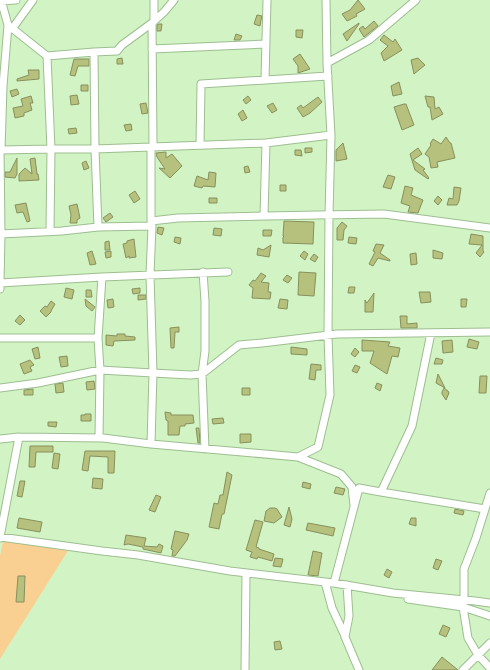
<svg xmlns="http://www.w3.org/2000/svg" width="490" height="670" font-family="Lato,sans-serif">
  <rect width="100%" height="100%" fill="#d2f4c4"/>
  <path fill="#fad092" d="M3,541L69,549L0,659V556Z"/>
  <path fill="#b5c17c" stroke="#87905d" d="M358,0L365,9L356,14L357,16L347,21L342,14L350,10Z
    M257,15L262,16L261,20L260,26L254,24Z
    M374,21L378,26L364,37L359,29L363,26L365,29Z
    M359,23V24L347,41L343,34Z
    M159,24H162L161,31H157V25Z
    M296,30H303L302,38L296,37Z
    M236,34L242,36L240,40H234Z
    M384,35L393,42L395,39L402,50L384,61L381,53L388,46L380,40Z
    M300,54L310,69L298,73V66L293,59Z
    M122,58L123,64H117V59Z
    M418,58L425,65L414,74L411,60Z
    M74,59H89V66H78L75,76L70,75Z
    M28,70H39V79L17,81V79L29,75Z
    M399,82L402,94L393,96L391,86Z
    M81,85H88V91H81Z
    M17,89L19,94L12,97L10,91Z
    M77,95L79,104L71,105L70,96Z
    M31,96L33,103H30L32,110L24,113V116L15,118L13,108L23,106L21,99Z
    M248,96L251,100L246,104L243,100Z
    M425,96L434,97L435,109L439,107L443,114L432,120L430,107H428Z
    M318,97L322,102L310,113L303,117L297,108L301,105L303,108Z
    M146,103L148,113L142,114L140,104Z
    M273,103L277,110L272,113L267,106Z
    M404,104H406L414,125L402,130L394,107Z
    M243,110L247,118L242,121L238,114Z
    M131,124L132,130L126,131L124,125Z
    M76,128L77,133L69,134L68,129Z
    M446,137L450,143H451L455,158L437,162L438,167L431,168L429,157L425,154L431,145L430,144L433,139L441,144Z
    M343,143L347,159L336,161V150Z
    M305,148H312V152L305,153Z
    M418,148L422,154L413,160L425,169L423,170L429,178L428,179L415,170L410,154Z
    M295,150H301L302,156L295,155Z
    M166,152V158L172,154L182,166L170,178L159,168L165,169L157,157L156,153Z
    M17,158V174L15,178L5,177V172H10Z
    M35,158L37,174H38L39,180L19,181V174L25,168L32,174L30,159Z
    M86,161L89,168L84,170L82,163Z
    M248,166L250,172L245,173L244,167Z
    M209,172L216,173L215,187L203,186L202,188L194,186L197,176L208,180Z
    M388,175L395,177L391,189L383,187Z
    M280,185H286V191H280Z
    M405,186L413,188L411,195L423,200L418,213L408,212L410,206L401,203Z
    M454,187L461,188L459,201L457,205H447L449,198L453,199Z
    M135,191L140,199L134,203L129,195Z
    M438,196L442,200L438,205L434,201Z
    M209,198H217V203H209Z
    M26,203L30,221L27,222L23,212L17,213L15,205Z
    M77,204L80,218L77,220V223H70L71,215L69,206Z
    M110,213L113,217L106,222L103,218Z
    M284,221L314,222L313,244L283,243V237L284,236H283Z
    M342,222L347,226L344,230L343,240H337V228Z
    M158,227L164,228L162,235L157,233Z
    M214,228L222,229L221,236L213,235Z
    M263,230H272L271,236H263Z
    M471,234L483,236V251L484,252L480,257L476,253L482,245L469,244Z
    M175,237L181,238L180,244L174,242Z
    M349,237L357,238L356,244L348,243Z
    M134,239L136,257L129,258V256L126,258L123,244L127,243V241Z
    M109,241L110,250H105V242Z
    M376,244L384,245L380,253L390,260V261L378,258L373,266L369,264L375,252L373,251Z
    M271,245L269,257L257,255L258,248L263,250Z
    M433,250L443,253L442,259L433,258Z
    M92,251L96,264L90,265L87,253Z
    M111,251V257L106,258L105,252Z
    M304,251L308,254L305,260L300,256Z
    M416,253L417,264L411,265L410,254Z
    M314,254L318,257L315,262L310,259Z
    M299,272L316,273L314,296L298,295Z
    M261,273L266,276L261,282L269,283L268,292H271L270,299L252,298L253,288L249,285L253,280L255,281Z
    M287,275L292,278L288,283L283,280Z
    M349,287H355L354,293H348Z
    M66,288L74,290L72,299L64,297Z
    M140,288V293L133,294L132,289Z
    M86,290H91L92,297H86Z
    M419,292H430L431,302L421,303Z
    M374,293L373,312H365V300L367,303Z
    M138,295H146V299L138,300Z
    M85,299L95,307L92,311L86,306Z
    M113,299L114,307L108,308L107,300Z
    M280,299L288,300L287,309L278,308Z
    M461,299H467L466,307H461Z
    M51,301L55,304L51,311V312L46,317L40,311L45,306L47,307Z
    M20,315L25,320L20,325L15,321Z
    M400,316H407V324L417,323V328H401Z
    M179,327V332H175L174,348H171L170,328Z
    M117,334H125V336L135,337V340L114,341L113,346L106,345V335L117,336Z
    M469,339L479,342L477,349L467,347Z
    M362,340L390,342L388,346L400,348L398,357L392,356L387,374L370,363L374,351H362Z
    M452,340L453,352L443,353L442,341Z
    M38,347L40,358L35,359L32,349Z
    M291,347L307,349V355L291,354Z
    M355,348L359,352L355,357L351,354Z
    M67,356L68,366L61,367L59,357Z
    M436,358L443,360L442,364H434Z
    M30,360L34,365L30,367L32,371L24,374L20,364Z
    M311,364L321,365V370H316L315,380L309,379Z
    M355,365L360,367L357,373L352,371Z
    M438,374L445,388L436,383Z
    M480,376H487L486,393H479Z
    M94,381L95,389L87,390L86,382Z
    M63,383L64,392L56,393L55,384Z
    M377,383L382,385L380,391L375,388Z
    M242,388H250V395H242Z
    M444,388L448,391L449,393L446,400L442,394V392Z
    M33,389V395H24V390Z
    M165,412L171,413V415H193L194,423L185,424V426H180L179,435H168V421L166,420Z
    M85,414H91V421H81V415H85Z
    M223,418L224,423L213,424L212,419Z
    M48,422H57L56,427L48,426Z
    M196,428H199L200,443H198Z
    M240,434H251V442L240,443Z
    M30,446H53V452H36L35,467H29Z
    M85,451H115L114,473H108V457L90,456L88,471L82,470Z
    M54,453L60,454L58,469L52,468Z
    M227,472L232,475L224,514H222L219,529L209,527L214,503L218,504L220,495H223Z
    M93,478L103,479L102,489L92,488Z
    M20,481H25L22,497L17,496Z
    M303,482L311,484L310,489L302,487Z
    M336,487L345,489L343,495L334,493Z
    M156,495L161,497L155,512L149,510Z
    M289,507L292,519L290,527L284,525Z
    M270,508H275L277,509L282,517L274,523L264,521L266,511Z
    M455,509L464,511L463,515L454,513Z
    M19,518L42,522L40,532L17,528Z
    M411,518H416V526L409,524Z
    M255,520L263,522L256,547L259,548V549L274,554L272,561L258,557L257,559L250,557L252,552L246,550Z
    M308,523L335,528L333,536L306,530Z
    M175,531L189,534L187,540L175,556H172L173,550L171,549Z
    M126,535L146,538L144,546L157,547L159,544L163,546L161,553L143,549V547L128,544L124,545Z
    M313,551L322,553L318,576L308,575Z
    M275,558L283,559L281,567L273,566Z
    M436,559L442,561L438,570L433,568Z
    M387,569L392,572L389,578L384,575Z
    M18,576H25L24,602H16Z
    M443,625L450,628L446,637L439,634Z
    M280,641L282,649L275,650L274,642Z
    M442,657L458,670H432Z"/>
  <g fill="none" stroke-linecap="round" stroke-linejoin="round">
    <defs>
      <path id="minor" d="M1,0L8,25L3,86L1,150L51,149L50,231
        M154,0V21
        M326,0L327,63L331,135L329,215L328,335L330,395L318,447L298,457L341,474L352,487L354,506
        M0,1L16,0
        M8,25L47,56
        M12,29L33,0
        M152,49L266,44
        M94,52L47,56L51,149H95L98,227
        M327,63L369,40L416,0
        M265,80L267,0
        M266,143L331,135
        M200,145L201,84L328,76
        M151,147L266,143L264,216
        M153,147L152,23L164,12L174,0
        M0,150L1,234
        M151,221V147L95,149L94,52L117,51L122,45L152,23
        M203,272L205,301V351L202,374L205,449
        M0,283L1,234L62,231L98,227L152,226L151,221L178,218L317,215L384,214L490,228
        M0,289V283L102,277L228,272
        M0,338H98L100,370L99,438
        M98,338L102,277
        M0,388L38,383L100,370L153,373L190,375L202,374L239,345L262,343L337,334L490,332
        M0,439L19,437L103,438L151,444L298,457
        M151,444L153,373L150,275L152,226
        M381,492L485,509
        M490,493L476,538L464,569V600L463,607L468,638L478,655L490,668
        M0,537L19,437
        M0,538V537L102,551L138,555L230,571L334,583L393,593L475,601L490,603
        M325,582L332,608L345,636
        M334,583L359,488L381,492L412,426L431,333
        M347,585L349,616L345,637L359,670
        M408,599L463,607L490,616
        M245,670L246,573
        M463,670L490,643"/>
    </defs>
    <use href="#minor" stroke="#9dbe90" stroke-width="9"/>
    <use href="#minor" stroke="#fff" stroke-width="7"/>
  </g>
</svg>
